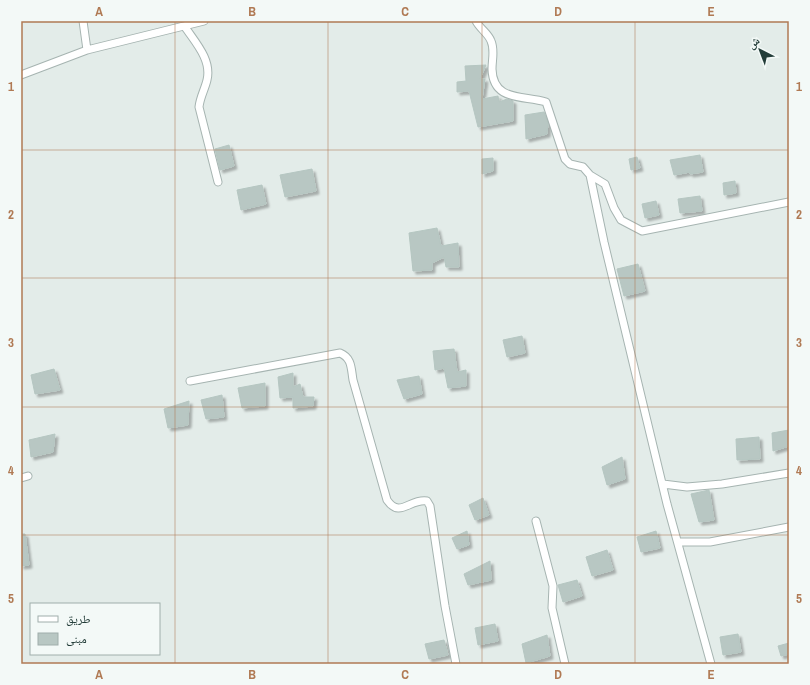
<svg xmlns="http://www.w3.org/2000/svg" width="810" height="685" font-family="'Archivo Narrow','Noto Naskh Arabic',sans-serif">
  <defs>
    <filter id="shadow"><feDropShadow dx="3" dy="3" stdDeviation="1" flood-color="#0004"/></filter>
  </defs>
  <rect width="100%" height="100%" fill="#e3ece9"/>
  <path fill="#b8c7c3" stroke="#b5c6c1" filter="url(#shadow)" d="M486,65L480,79H485L482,99L498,96L499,102L507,99L513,101V121L478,127L469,91L457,92V82L466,81L465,66Z
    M544,112L548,123L547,134L526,139L525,115Z
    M229,145L234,166L220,170L215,149Z
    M700,155L703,172L690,174V172L674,175L670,160Z
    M637,157L640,168L631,170L629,159Z
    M493,158V171L482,174V159Z
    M312,169L316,191L285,197L280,175Z
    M735,181L736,193L724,195L723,183Z
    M262,185L266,204L241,210L237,190Z
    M700,196L702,211L680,213L678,199Z
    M656,201L659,215L645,218L642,204Z
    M437,228L441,246L458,243L459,267H446L444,257L432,263V270L413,271L409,233Z
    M638,264L645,291L624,296L617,269Z
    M522,336L525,353L507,357L503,340Z
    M454,349L457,372L466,370V386L448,388L444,368L435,370L433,351Z
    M54,369L60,390L35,394L31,375Z
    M293,373V387L300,384L303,397H314L313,406L293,408V397L280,398L278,377Z
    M419,376L422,394L404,399L397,380Z
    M265,383V406L242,408L238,388Z
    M222,395L224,417L206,419L201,400Z
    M189,401L188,425L168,428L164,409Z
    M789,430V446L773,451L772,433Z
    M55,434L53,452L31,457L29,440Z
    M759,437L760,459L737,460L736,439Z
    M622,457L625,479L607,485L602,467Z
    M709,490L714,520L699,522L691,494Z
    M483,498L489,515L475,520L469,505Z
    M467,531L469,545L457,549L452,538Z
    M656,531L660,548L641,552L637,537Z
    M21,534H25L29,565L21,566Z
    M607,550L613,570L592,576L586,557Z
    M490,561L491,580L468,585L464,574Z
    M577,580L582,596L563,602L558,585Z
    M495,624L498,641L478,645L475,628Z
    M738,634L741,652L723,655L720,637Z
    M547,635L550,656L526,663L522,644Z
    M444,640L448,655L429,659L425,644Z
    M789,643V654L781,656L778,646Z"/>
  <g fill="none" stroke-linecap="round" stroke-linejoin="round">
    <defs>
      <path id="minor" d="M83,21L87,50
        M476,21C480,29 488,33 491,41C495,50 492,59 492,69C493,102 523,95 546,102L565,159L570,164L583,167L590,175L605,184L614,208L621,220L642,231L789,202
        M185,27C195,42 212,60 207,80C205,89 200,97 199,107L218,182
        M21,75L87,50L204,21
        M590,175L604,242L667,504L711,664
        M190,381L340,353C352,358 351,368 353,380L387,500C400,519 410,498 427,501L430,506L445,606L456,664
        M21,478L28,476
        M663,484L687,487L722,484L789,473
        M536,521L553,586L552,608L565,664
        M678,542H710L789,527"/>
    </defs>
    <use href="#minor" stroke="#a6b4b1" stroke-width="9"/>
    <use href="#minor" stroke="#fff" stroke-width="7"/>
  </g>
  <path fill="none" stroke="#b07a54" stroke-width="1" stroke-opacity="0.55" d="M175,21V664M328,21V664M482,21V664M635,21V664M21,150H789M21,278H789M21,407H789M21,535H789"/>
  <rect width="810" height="685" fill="none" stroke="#f3f9f7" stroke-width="44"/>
  <rect x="30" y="603" width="130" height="52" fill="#f3f9f7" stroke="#a0aeab"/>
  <rect x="38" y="616" width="20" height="6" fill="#ffffff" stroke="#a0aeab"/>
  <text x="66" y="623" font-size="12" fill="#233d39">طريق</text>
  <rect x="38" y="633" width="20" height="12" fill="#b8c7c3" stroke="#a0aeab"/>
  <text x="66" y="643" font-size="12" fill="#233d39">مبنى</text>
  <g transform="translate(760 50) rotate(318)" stroke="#f3f9f7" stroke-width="3" paint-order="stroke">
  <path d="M0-3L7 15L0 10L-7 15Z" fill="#233d39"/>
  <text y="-6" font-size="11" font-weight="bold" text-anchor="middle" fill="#233d39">ش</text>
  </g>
  <rect x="22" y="22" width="766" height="641" fill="none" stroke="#b07a54" stroke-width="1.5"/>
  <g font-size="13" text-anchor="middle" font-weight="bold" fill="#b07a54">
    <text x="99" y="16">A</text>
    <text x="252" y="16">B</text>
    <text x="405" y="16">C</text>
    <text x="558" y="16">D</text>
    <text x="711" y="16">E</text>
    <text x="11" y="91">1</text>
    <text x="799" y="91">1</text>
    <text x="11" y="219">2</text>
    <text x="799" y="219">2</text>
    <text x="11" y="347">3</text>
    <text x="799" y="347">3</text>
    <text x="11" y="475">4</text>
    <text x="799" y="475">4</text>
    <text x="11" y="603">5</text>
    <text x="799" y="603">5</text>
    <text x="99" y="679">A</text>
    <text x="252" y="679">B</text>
    <text x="405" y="679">C</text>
    <text x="558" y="679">D</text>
    <text x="711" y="679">E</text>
  </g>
</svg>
